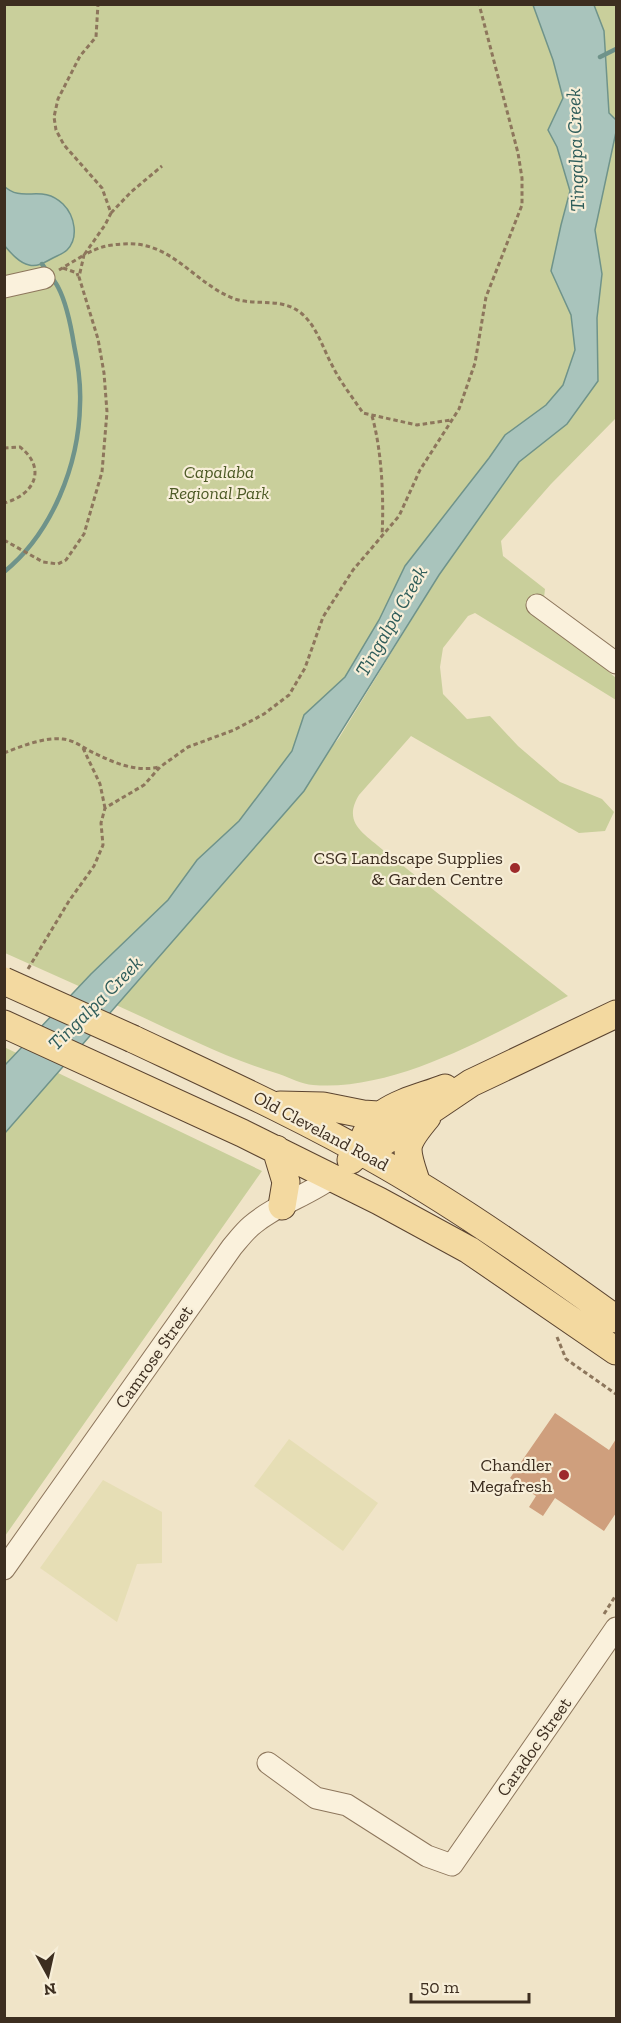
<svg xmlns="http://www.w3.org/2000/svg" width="621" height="2023" font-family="'Zilla Slab',serif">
  <rect width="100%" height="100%" fill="#f0e4c8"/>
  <path fill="#e6deb5" d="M289,1439L378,1503L343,1551L254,1486Z
    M103,1480L162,1512V1563L137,1564L117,1622L40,1568Z"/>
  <path fill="#c9cf9b" d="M5,5H546L572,72L579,378L517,440L336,720L101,996L5,953Z
    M594,5H616V120L609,113L604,31Z
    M616,132V418L551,484L501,541L503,556L545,589L542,615L616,678V700L475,613L468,616L443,648L440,667L443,694L467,719L490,716L518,746L560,782L602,799L614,812L605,831L579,833L411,736L359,795C342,823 364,833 383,850L568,996C495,1033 397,1092 313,1085C302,1084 290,1078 279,1074C222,1057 170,1029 116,1005L188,921L339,738L439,575L519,461L567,424L597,318L602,274L595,230Z
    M4,1047L262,1171L5,1536H4Z"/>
  <path fill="#a9c4bc" stroke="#6f938a" stroke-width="1.5" d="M533,5H594L604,31L609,113L616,120V132L595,230L602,274L597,318L598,381L567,424L519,462L439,575L304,791L5,1133V1065L91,974L168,900L197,860L239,821L292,751L304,715L345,677L379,620L405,566L489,458L505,435L546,405L563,385L575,350L571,315L551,271L561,225L570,191L557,147L548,130L563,98L553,60Z
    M4,186C23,204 41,183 63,204C75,216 79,238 67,250C63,254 56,256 51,259C44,263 37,267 29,265C19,263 10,252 4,245Z"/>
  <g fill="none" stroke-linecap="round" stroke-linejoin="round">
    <path stroke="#6f938a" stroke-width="4.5" d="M600,57L616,49
      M4,572C52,533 79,465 80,404C81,384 78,364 74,345C71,326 67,304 58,287C54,279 47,272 42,264"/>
  </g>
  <path fill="#cf9f7d" d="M555,1413L609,1450L616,1439V1513L604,1531L555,1498L543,1516L529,1507L536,1496L510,1478Z"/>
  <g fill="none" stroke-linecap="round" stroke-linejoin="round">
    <defs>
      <path id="minor" d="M4,287L44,278
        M537,605L616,663
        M4,1569L232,1247C238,1240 244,1232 251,1226C275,1205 307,1196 333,1177
        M268,1763L316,1798L347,1805L427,1856L452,1865L616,1628"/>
      <path id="major" d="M4,1024L242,1133L379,1201L469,1250L616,1351
        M133,1039C218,1079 304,1118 385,1165C465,1211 541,1265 616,1319
        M280,1105L323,1106L363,1114L378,1115
        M276,1149L286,1182L282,1206
        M361,1151C367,1107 409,1102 445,1088
        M351,1160L361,1151L382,1143L471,1083L616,1014
        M417,1184C405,1147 402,1147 427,1117"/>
    </defs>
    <use href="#minor" stroke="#8d765c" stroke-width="23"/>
    <use href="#major" stroke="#5b4430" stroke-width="29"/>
    <path stroke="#8d765c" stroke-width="3" stroke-dasharray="4.5 3" stroke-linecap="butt" d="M111,213L131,192L162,166
      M63,268L77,273L78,276
      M59,270L84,255L105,225L111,213L102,188L64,145L56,130L54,117L58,99L80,56L96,37L98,4
      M372,416C382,451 384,500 382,536
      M4,448L20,447C47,468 35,495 4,503
      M4,540L43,562L58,564L66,560L84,534L102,472L107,412L104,373L98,339L79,277L84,255C99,247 106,245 123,244C172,240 194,284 235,299C257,306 281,297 301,313C317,326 323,349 333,367C341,383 353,398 363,413L417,425L451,420
      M83,748L100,784L105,808
      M4,753C22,746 44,737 63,739C72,740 80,745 88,750C110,761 134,773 159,767
      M28,969L69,901L94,866L103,845L101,823L105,808L144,785L160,767L188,747L234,730L264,714L289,695L305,668L323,617L353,570L399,516L420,470L459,409L475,363L486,297L522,205V178L518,153L479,4
      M557,1337L566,1359L616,1394
      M604,1614L616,1595"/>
    <use href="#minor" stroke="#faf1dc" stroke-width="21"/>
    <use href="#major" stroke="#f3d9a0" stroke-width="27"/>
    <defs>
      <path id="major-bridge" d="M4,981L133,1039"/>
    </defs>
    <use href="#major-bridge" stroke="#5b4430" stroke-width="29" stroke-linecap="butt"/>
    <use href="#major-bridge" stroke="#f3d9a0" stroke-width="27"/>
  </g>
  <g fill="#9e2a2b" stroke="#f7eed8" stroke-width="2">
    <circle cx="515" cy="868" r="6"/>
    <circle cx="564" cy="1475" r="6"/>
  </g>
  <g text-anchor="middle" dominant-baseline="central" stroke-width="4.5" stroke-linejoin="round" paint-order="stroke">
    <g font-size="18" font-style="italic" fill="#4d5a26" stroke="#f7eed8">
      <text x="219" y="472">Capalaba<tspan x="219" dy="21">Regional Park</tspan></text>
    </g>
    <g font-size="18" fill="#3d2e20" stroke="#f7eed8" text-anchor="end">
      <text x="503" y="858">CSG Landscape Supplies<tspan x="503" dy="21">&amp; Garden Centre</tspan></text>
      <text x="552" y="1465">Chandler<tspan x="552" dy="21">Megafresh</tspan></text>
    </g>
    <g font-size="18" fill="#3d2e20" stroke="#f7eed8">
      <text transform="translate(321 1131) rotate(28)">Old Cleveland Road</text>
      <text transform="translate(154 1357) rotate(-55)">Camrose Street</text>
      <text transform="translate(534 1747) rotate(-55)">Caradoc Street</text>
    </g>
    <g font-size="20" font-style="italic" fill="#2f5d5a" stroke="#f7eed8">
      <text transform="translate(575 150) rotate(-92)">Tingalpa Creek</text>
      <text transform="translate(391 621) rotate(-60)">Tingalpa Creek</text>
      <text transform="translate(95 1003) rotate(-45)">Tingalpa Creek</text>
    </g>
  </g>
  <rect width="621" height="2023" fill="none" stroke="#3d2e20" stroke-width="12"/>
  <g transform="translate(48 1975) rotate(172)" stroke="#f7eed8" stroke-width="4.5" paint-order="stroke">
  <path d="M0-4.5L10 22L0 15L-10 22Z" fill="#3d2e20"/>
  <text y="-9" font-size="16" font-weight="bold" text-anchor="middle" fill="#3d2e20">N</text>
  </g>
  <path d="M411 1993v9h118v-9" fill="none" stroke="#3d2e20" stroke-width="3"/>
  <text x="420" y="1993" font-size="18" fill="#3d2e20" stroke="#f7eed8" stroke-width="4.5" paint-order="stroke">50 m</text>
</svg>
